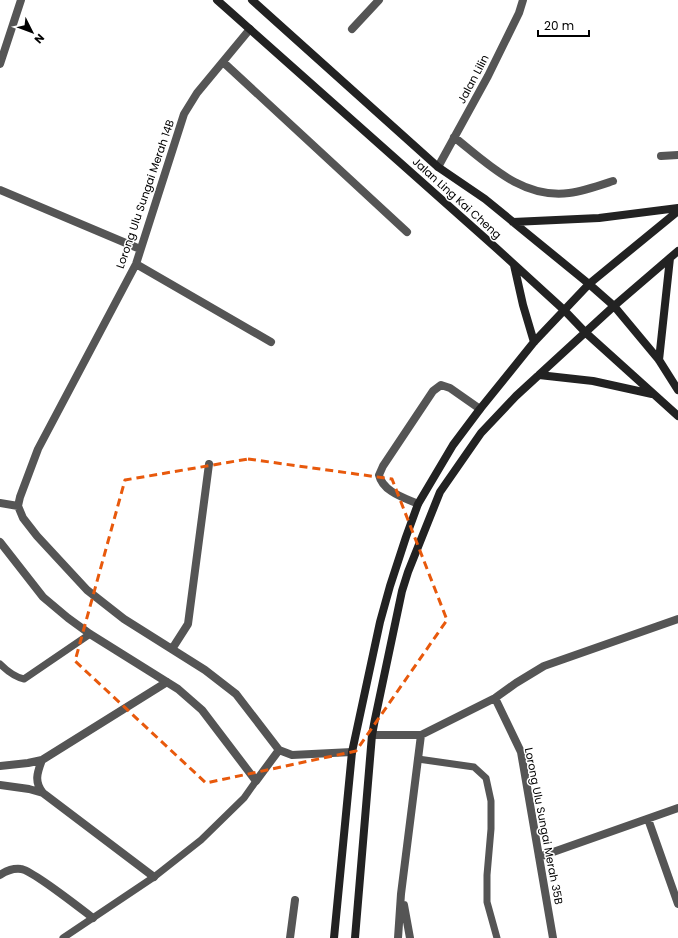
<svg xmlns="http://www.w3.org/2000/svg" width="678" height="938" font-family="Poppins,sans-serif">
  <rect width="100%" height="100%" fill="#fff"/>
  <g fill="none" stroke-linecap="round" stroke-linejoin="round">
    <path stroke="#555" stroke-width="7" d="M0,664C7,671 14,677 24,679L90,634
      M418,759L474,767L486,778L491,801V829L487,875V902L497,938
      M63,938L154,877L201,840L244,798L256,781"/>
    <path stroke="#555" stroke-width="8" d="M352,29L379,0
      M223,62L407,232
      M0,64L21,0
      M454,137C488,164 522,199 569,193C584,191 598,186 613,181
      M661,156L678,155
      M438,167L488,76L519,13L523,0
      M0,190L140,249
      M136,264L271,342
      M0,503L18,506
      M418,504C405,498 383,492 379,475L383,466L433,391L441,385L450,388L480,409
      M18,506L20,497L38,449L136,264L184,114L197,93L250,29
      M18,506L23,518L37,536L87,590L124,619L205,670L236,694L279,750L292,755L352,752
      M0,542L43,597L68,618L90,634L178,689L202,710L256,781L279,750
      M172,649L188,624L209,464
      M495,698L521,752L553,938
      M372,735H421L495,698L516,683L544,666L678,619
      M42,760C37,773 34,782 43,793L154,877
      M0,766L28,763L42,760L167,682
      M0,785L29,789L43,793
      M648,819L678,904
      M539,857L678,808
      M0,875C6,871 13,868 21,869C32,870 81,909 93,918
      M404,905L410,938
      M290,938L295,900
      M398,938L401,894L421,735"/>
    <path stroke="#222" stroke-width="8" d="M217,0L495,247L564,310L586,333L678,416
      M252,0L438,167L485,199L589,284L614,306L659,360L678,390
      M513,222L599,218L678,208
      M514,265L523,305L534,342
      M659,360L670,258
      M539,375L593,381L652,394
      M334,938L352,752L380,622L390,586L406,537L418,504L453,445L480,409L534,342L589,284L678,211
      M355,938L372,735L375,719L402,591L408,572L440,492L481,433L516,396L614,306L678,251"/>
  </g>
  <path fill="none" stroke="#e8590c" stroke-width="3" stroke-dasharray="8 5" stroke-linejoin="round" d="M248,459L392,479L447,620L356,751L206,783L75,661L125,480Z"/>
  <g text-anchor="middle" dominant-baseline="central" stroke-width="3" stroke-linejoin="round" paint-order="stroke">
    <g font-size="11" fill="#000" stroke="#fff">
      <text transform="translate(473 79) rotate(-62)">Jalan Lilin</text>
      <text transform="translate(145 194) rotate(-71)">Lorong Ulu Sungai Merah 14B</text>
      <text transform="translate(457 198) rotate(42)">Jalan Ling Kai Cheng</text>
      <text transform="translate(544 826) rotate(79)">Lorong Ulu Sungai Merah 35B</text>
    </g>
  </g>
  <g transform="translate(32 32) rotate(132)" stroke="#ffffff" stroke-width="3" paint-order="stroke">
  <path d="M0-3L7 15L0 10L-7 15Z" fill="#000000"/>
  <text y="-6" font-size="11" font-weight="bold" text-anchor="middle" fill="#000000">N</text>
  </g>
  <path d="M538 30v6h51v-6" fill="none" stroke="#000000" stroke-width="2"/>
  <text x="544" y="30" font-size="12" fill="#000000" stroke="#ffffff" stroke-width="3" paint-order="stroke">20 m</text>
</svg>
